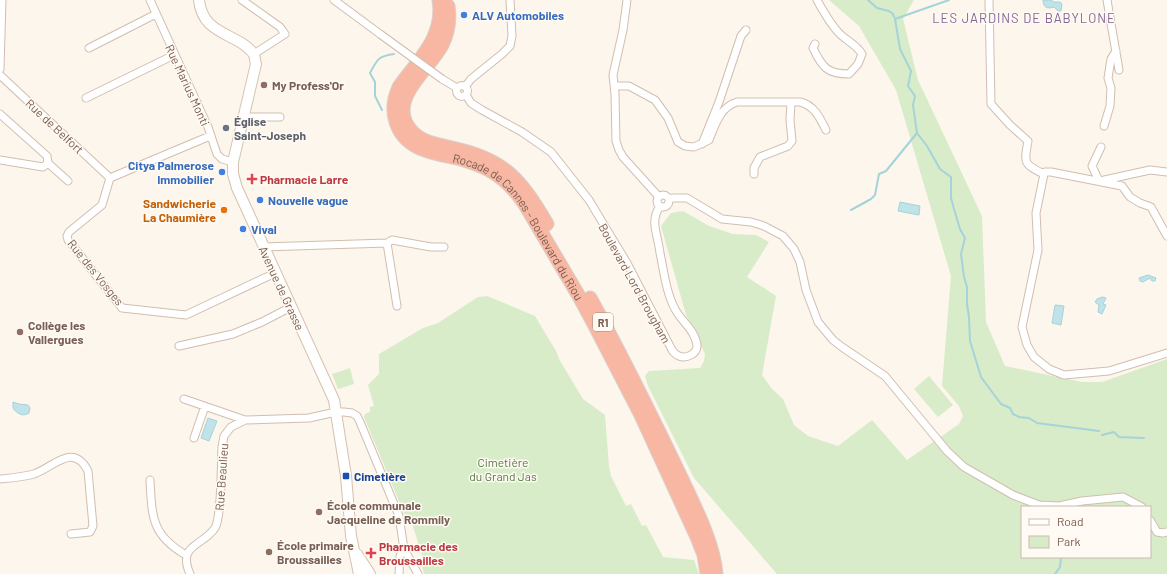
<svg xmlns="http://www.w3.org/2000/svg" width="1167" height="574" font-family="Barlow,sans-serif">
  <rect width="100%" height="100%" fill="#fdf6ec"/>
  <path fill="#d8ecc9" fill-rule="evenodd" d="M829,0H914L903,19L918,80L982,216L986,322L1005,366L1082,382H1102L1167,359V574H777L694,478L648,386L645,376L649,371L700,368L704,361L705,354L686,315L661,226L671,213L683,211L709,226L733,234L756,235L769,242L747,277L776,296L762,375L772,389L783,399L794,425L808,436L838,446L872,420L907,460L959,424L963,416L959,406L942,386L951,276L896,90L859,26ZM1022,507H1150V557H1022Z
    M487,296L535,316L556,351L560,361L583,399L605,415L609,466L611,476L626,506L631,504L642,526L646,525L663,557L694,560L699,574H424L422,566V555L411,520L406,518L364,417L365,414L370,412V407L374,406L368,385L379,374V354L423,328L438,323L478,297Z
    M350,368L354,384L338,389L332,374Z
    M929,376L953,405L938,417L914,389Z"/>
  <path fill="#bfe3e8" stroke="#a5d3da" d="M1043,0H1051L1054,2H1060L1062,4L1061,11H1058L1054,7C1048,9 1043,8 1043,0Z
    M900,202L920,206L919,215L898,211Z
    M1148,275L1156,278L1155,281H1152L1150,278L1143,282L1140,281L1139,278Z
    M1102,297L1106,298L1103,304L1106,305L1102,314L1098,312L1099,305L1095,302L1097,299Z
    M1055,305L1064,306L1061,325L1052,323Z
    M13,402L19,404L28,405L30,408L29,413C23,417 17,414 13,408Z
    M208,418L217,421L209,441L201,438Z"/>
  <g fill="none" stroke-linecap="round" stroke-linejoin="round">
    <path stroke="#a5d3da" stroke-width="2" d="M868,0L877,8L889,11L893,14L895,19L900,49L911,71L908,86L915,96L913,105L917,133L927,146L940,169L951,177V198L954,209L960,229L965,238L961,254L964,277L967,287V304L969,317L970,341L981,377L1001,404L1010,408L1013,414L1019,417L1029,418L1037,423L1099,431
      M895,19L949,0
      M382,110L375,96V82L370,73C377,60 378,56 394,54
      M851,210L871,199L875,195L879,174L886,171L917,133
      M1102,435L1114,432L1119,437L1144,438
      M1055,574L1060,567L1061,557"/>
    <defs>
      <path id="street" d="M150,0L208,127L217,154L222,159L233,162
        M242,0L280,27L285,34L254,54
        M334,0L380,34
        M627,0L623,30L613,75L615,94L616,141L619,150L623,157L659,197
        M989,0L991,104L1010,125L1028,141C1024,163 1023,164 1044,174L1036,213L1038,250L1022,327L1027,345L1034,357L1049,369L1064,375L1109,371L1167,353
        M1107,0L1119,70
        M815,44L813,48C822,67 827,74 849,74L858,64L862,54C856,44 845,40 838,32C830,23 823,11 817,0
        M89,48L156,14
        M0,69L2,0
        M0,75L110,178
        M442,79L457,88
        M456.5 91a5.5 5.5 0 1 1 11 0a5.5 5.5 0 1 1-11 0Z
        M615,86H629L655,100L668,118L678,142L685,146L694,147L709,140C715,125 720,107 737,102H800C814,105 820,118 826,130
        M465,87L471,79L502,54L510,46L512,36L510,0
        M466,95L471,103L482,110L522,132L551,152L589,200L607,230L627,263L672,350C674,353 676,355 679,356C686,359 697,354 697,346C696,331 681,321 675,309C666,292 664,272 660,253C659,244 656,235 655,226C654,219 656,212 660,206
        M86,98L174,55
        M0,114L47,156L48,163L68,181
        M244,117H280
        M1104,126L1110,106L1111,88L1108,78L1111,59L1116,51
        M210,136L110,178L102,205L69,232L67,236L68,240L122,308L186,315L275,273
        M702,144L719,102L741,36L746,30
        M0,160L43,167L48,163
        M754,174V168L760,157L788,146L792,141L790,120L791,102
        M1044,174L1045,172H1051L1122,186L1130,197L1140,203L1151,207L1167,236
        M1099,181L1092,166L1101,147
        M1100,181L1150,170L1167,172
        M657 201a6 6 0 1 1 12 0a6 6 0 1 1-12 0Z
        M669,199L673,198H687L722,219L751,222L764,226L783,236L794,249L800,262L806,290L818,322L833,340L842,347L885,376L947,451L964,467L1013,495L1039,505L1059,506L1082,501L1123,497L1142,507
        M387,243L392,240L431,247H444
        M263,247L387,243L397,306
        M179,346L233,334L262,322L291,307
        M184,399L245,420
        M194,438L205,406
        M0,479C11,478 23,477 34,474C54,467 73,442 88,471L93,526L90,532L71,534
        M150,480C152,516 151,535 186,555
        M1150,520L1157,532L1163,533L1167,532
        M190,574C177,544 202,547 215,528C222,516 221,463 222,447L224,436L231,427L245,420L309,418L336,412H344L352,413L357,416L360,422L399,516L404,549L418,574
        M399,574L400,556L404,549"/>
      <path id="secondary" d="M199,0C202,28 222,31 243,44C247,47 252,50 254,55C255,57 255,61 256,64L233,162V174L237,188L334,400L346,476L351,536L359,574
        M357,554L370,574"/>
      <g id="highway">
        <path id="s1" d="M439,0C445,37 419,59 399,87C394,98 392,110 396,122C405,151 435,153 461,159C471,162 480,165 489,170C504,178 515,190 524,203L580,298L594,324L641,415L697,537L704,555L707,574"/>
        <path d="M448,6C450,19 448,33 442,45C431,67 392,95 406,123C416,142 434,144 452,148C505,159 521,180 547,224"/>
        <path d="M590,298C621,354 649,411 677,469C691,499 714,542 716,574"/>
      </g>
    </defs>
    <use href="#street" stroke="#d1beb0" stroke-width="9"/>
    <use href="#secondary" stroke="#d6c0b0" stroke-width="12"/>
    <use href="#highway" stroke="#dad1cd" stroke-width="15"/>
    <use href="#street" stroke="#fff" stroke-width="7"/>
    <use href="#secondary" stroke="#fff" stroke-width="10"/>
    <use href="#highway" stroke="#f7b7a3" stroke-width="13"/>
    <defs>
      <path id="street-bridge" d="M380,34L442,79"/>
    </defs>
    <use href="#street-bridge" stroke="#d1beb0" stroke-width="9" stroke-linecap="butt"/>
    <use href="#street-bridge" stroke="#fff" stroke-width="7"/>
  </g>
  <g fill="#3f7fe0" stroke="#fffaf3" stroke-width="1.5">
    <circle cx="464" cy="15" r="4"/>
    <circle cx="222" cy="172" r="4"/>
    <circle cx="260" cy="200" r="4"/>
    <circle cx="243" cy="229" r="4"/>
  </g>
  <g fill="#8d6e63" stroke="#fffaf3" stroke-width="1.5">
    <circle cx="264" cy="85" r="4"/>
    <circle cx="20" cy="332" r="4"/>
    <circle cx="319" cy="512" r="4"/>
    <circle cx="269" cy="552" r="4"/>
  </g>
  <circle fill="#6b7280" stroke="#fffaf3" stroke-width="1.5" cx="226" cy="128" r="4"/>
  <g fill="#e0444e" stroke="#fffaf3" stroke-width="1.5">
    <path d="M250 173h4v4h4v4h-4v4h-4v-4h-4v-4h4z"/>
    <path d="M369 547h4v4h4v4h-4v4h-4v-4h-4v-4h4z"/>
  </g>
  <circle fill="#e8710a" stroke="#fffaf3" stroke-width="1.5" cx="224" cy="210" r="4"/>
  <rect fill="#1a4fb4" stroke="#fffaf3" stroke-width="1.5" x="342" y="472" width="8" height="8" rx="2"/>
  <g text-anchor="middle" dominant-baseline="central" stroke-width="3" stroke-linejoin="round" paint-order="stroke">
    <rect fill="#fffaf3" stroke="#a28b7f" stroke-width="1" x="593" y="313" width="20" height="18" rx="3"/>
    <g font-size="11" font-weight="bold" fill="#7a5c4d">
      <text x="603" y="322">R1</text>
    </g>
    <g font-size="12" font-weight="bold" fill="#366cbe" stroke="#fffaf3" text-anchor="start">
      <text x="472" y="15">ALV Automobiles</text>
      <text x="214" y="165" text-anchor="end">Citya Palmerose<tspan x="214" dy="14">Immobilier</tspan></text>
      <text x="268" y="200">Nouvelle vague</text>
      <text x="251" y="229">Vival</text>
    </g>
    <g font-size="12" fill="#7a5c4d" stroke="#fffaf3">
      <text transform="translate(188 85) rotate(65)">Rue Marius Monti</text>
      <text transform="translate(55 126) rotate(43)">Rue de Belfort</text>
      <text stroke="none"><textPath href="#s1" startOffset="305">Rocade de Cannes - Boulevard du Riou</textPath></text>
      <text transform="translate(96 272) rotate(51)">Rue des Vosges</text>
      <text transform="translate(635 283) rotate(61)">Boulevard Lord Brougham</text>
      <text transform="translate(282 288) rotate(65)">Avenue de Grasse</text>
      <text transform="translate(221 477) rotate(-86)">Rue Beaulieu</text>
    </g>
    <g font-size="12" font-weight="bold" fill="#785e54" stroke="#fffaf3" text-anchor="start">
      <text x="272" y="85">My Profess'Or</text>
      <text x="28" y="325">Collège les<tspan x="28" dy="14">Vallergues</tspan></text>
      <text x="327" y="505">École communale<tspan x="327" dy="14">Jacqueline de Rommily</tspan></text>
      <text x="277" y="545">École primaire<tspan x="277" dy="14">Broussailles</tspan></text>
    </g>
    <g font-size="12" font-weight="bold" fill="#5b616d" stroke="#fffaf3" text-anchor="start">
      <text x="234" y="121">Église<tspan x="234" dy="14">Saint-Joseph</tspan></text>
    </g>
    <g font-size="12" font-weight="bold" fill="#be3a42" stroke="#fffaf3" text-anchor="start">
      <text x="260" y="179">Pharmacie Larre</text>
      <text x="379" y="546">Pharmacie des<tspan x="379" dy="14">Broussailles</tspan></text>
    </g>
    <g font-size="12" font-weight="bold" fill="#c56008" stroke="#fffaf3" text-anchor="end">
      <text x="216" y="203">Sandwicherie<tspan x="216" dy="14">La Chaumière</tspan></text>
    </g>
    <g font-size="12" fill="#537a41" stroke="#fffaf3">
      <text x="503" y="462">Cimetière<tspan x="503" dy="14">du Grand Jas</tspan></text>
    </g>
    <g font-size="12" font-weight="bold" fill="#164399" stroke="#fffaf3" text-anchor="start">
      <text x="354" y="476">Cimetière</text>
    </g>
    <g font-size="13" letter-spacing="1" fill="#846695" stroke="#fffaf3">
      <text x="1024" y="18">LES JARDINS DE BABYLONE</text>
    </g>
  </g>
  <rect x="1021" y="506" width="130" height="52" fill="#fffaf3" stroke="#cabbb1"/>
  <rect x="1029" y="519" width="20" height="6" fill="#ffffff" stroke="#cabbb1"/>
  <text x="1057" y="526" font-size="12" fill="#7a5c4d">Road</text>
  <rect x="1029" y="536" width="20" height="12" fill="#d8ecc9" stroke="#cabbb1"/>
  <text x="1057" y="546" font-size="12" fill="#7a5c4d">Park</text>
</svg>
